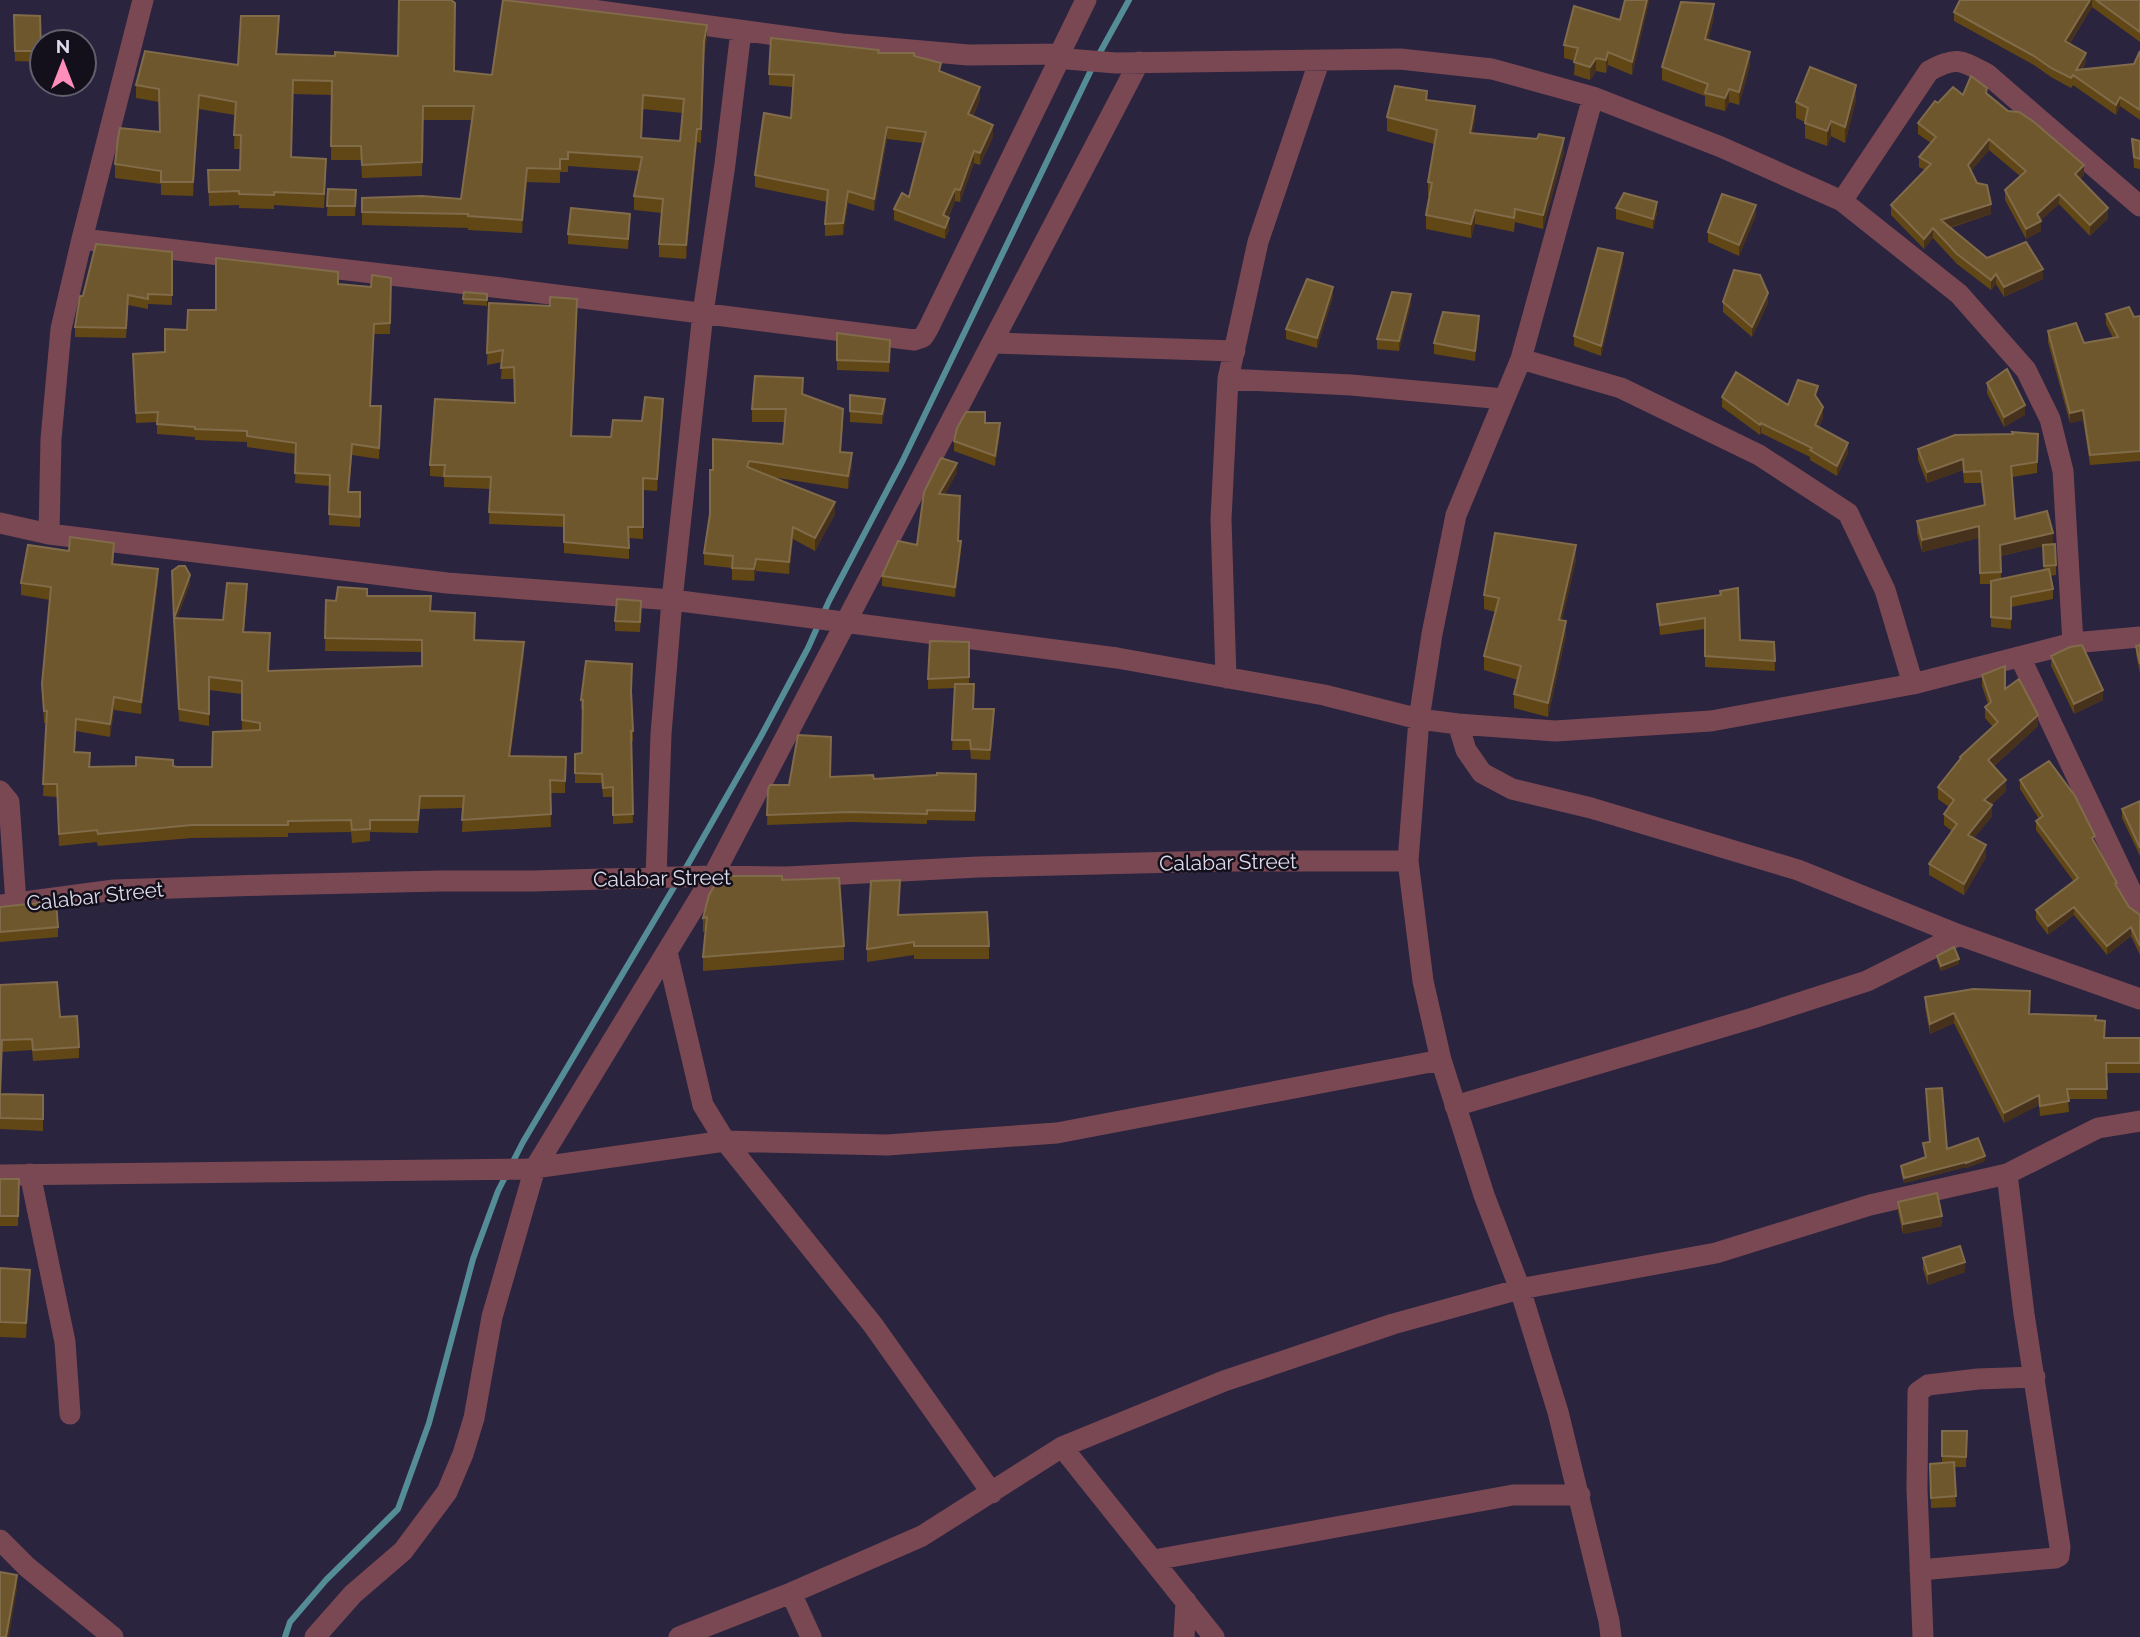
<svg xmlns="http://www.w3.org/2000/svg" width="2140" height="1637" font-family="Raleway,sans-serif">
  <rect width="100%" height="100%" fill="#2b243f"/>
  <g fill="none" stroke-linecap="round" stroke-linejoin="round">
    <path stroke="#548d96" stroke-width="6" d="M1098,56L1129,0
      M683,873L760,738L808,648L829,601L902,462L1093,66
      M285,1637L290,1622L326,1580L398,1509L429,1423L473,1259L498,1191L523,1142L677,882"/>
    <path stroke="#7a4853" stroke-width="21" d="M1086,0L1063,47L1062,54L1067,59L1116,63L1400,59L1492,69L1593,97L1521,359L1456,515L1432,634L1419,719L1408,861L1423,981L1441,1060L1484,1195L1520,1289L1558,1412L1609,1621L1611,1637
      M1593,97L1721,147L1842,201L1959,294L2026,370L2050,419L2063,471L2073,643
      M1842,201L1929,71C1956,56 1961,60 1987,74L2140,206
      M82,239L502,288L914,340L923,337L928,329L1062,54L968,55L842,44L519,0
      M992,343L1235,351
      M1521,359L1621,388L1759,455L1848,513L1885,590L1913,684
      M1228,379L1351,385L1504,399
      M0,523L49,534L447,583L672,600L790,615L1117,658L1324,695L1419,719L1458,724L1555,731L1711,721L1913,684L2073,643L2140,637
      M49,534L51,439L61,329L82,239L143,0
      M2020,657L2140,910
      M1226,678L1221,519L1228,379L1258,242L1319,62
      M1458,724L1466,750L1482,773L1512,789L1591,808L1798,870L1959,935L2140,999
      M0,791L9,802L16,903
      M656,877L661,734L672,600L703,313L725,164L741,31
      M0,905L114,890L266,885L440,881H532L713,876L787,877L978,867L1220,861H1408
      M667,952L703,1105L725,1141L873,1325L992,1493
      M1455,1106L1753,1018L1867,981L1959,935
      M30,1174L65,1342L70,1414
      M2007,1174L2098,1128L2140,1121
      M0,1175L527,1169L725,1141L887,1145L1057,1133L1441,1060
      M1062,1447L1214,1637
      M0,1540L27,1567L113,1637
      M1154,1560L1513,1495H1580
      M791,1593L811,1637
      M315,1637L353,1594L403,1551L447,1492L463,1454L474,1418L492,1317L535,1168L713,876L1139,62
      M679,1637L791,1593L922,1536L1062,1447L1224,1381L1393,1324L1520,1289L1716,1253L1870,1205L2007,1174L2024,1314L2060,1547L2059,1556L2055,1558L1920,1570
      M1184,1637L1186,1601
      M1923,1637L1917,1489L1918,1392L1928,1385L1978,1379L2035,1377"/>
  </g>
  <path fill="#614715" fill-rule="evenodd" d="M1649,0L1632,75L1608,65L1606,73L1596,71L1590,80L1574,75L1575,61L1564,58V45L1620,20Z
    M1960,0H2140V42L2092,7L2070,43L2086,62L2082,70L2134,64L2140,51V120L2120,106L2116,115L2073,85L2071,88L2051,77L2034,65L1954,21V12Z
    M14,15L40,16L41,62L15,61Z
    M1714,17L1708,40L1750,65L1739,105L1729,102L1725,111L1705,106V96L1662,80V67Z
    M279,30L277,54L492,75L707,39L704,55L701,143L697,142L686,259L659,257V244L662,213L634,210V196L639,171L568,166V172H560V183L527,182L522,233L468,230V228L362,225V198L461,199L472,120H423L422,176L362,178L361,160H331L332,95L293,94L291,157L326,173L324,208L274,205V209L239,208V205L209,206L208,170H240L241,149H234L235,115L199,109L193,196L161,195V184L115,178V164L160,132L159,102L136,98V85L238,65ZM643,109L683,113L680,141L642,138Z
    M878,53L914,56L941,71L980,99L973,116L993,137L980,165L974,163L960,202L955,201L948,218L949,230L945,239L894,220V209L909,197L923,143L887,139L874,211L848,203L843,235L825,236V224L827,202L755,187V175L791,118L793,87L769,85V74Z
    M1987,93L2084,175L2080,179L2108,218L2090,236L2059,204L2041,220V231L2026,239L2005,200V190L2020,176L1989,150L1971,171L1991,214L1950,228L1987,258L2043,279L2004,297L1996,284L1991,290L1957,264L1933,238L1924,249L1891,215V205L1925,170L1919,167V157L1931,143L1918,134V123L1938,103L1963,95Z
    M1427,100L1475,119L1472,134L1564,152L1543,229L1515,222L1514,232L1475,224L1471,238L1426,229V215L1430,196H1428V182L1434,144L1387,131V117Z
    M1856,100L1845,143L1831,136L1827,146L1805,138V122L1796,118V102Z
    M2132,139L2140,141V169L2134,168Z
    M328,189L356,200L355,216H327Z
    M1616,208L1657,213L1653,229L1616,219Z
    M1756,215L1739,256L1708,242V232Z
    M630,224L628,249L568,244V234Z
    M172,252V305L148,304V309L128,305L126,338L75,337V327L83,296Z
    M1623,263L1601,356L1574,346V336Z
    M391,278L390,334H374L371,406L381,417L379,459L352,455L349,492H360V527L329,525V486L295,483L296,454L247,447V442L195,440V437L157,434V422L136,423L133,354L165,352L187,330L338,284L371,287Z
    M464,292L487,294V306L463,304Z
    M1333,297L1317,348L1286,339V329Z
    M1723,302L1768,303L1752,337L1723,312Z
    M489,303L577,311L572,436L611,437L663,410L657,491L643,490V539L629,538V559L564,553V527L489,524L490,489L444,487V477L430,476V465L515,403L514,379H501L502,362L487,365Z
    M1411,304L1399,351L1377,349V339Z
    M2106,314L2134,317L2140,316V461L2090,465L2083,420L2070,423L2048,342V331L2084,343L2113,338L2106,324Z
    M1479,326L1475,361L1434,354V343Z
    M837,333L890,350L889,372L837,370Z
    M1987,383L2025,415L2004,427L1987,393Z
    M802,394L843,421L841,452L852,466L848,489L771,477L835,514L815,551L793,539L789,574L756,571L754,581L732,580V568L704,565V553L710,514L713,470L783,444L785,422H752V409Z
    M850,395L885,409L882,424L850,422Z
    M1722,397L1788,405L1818,397L1817,398L1823,417L1819,427L1848,453L1837,476L1810,460V457L1761,433L1760,435L1722,407Z
    M985,422L1000,433L995,466L954,451V441Z
    M2012,432L2038,434L2037,473L2012,477L2015,519L2053,544L2056,565V575L2050,576L2053,589V599L2011,607V629L1991,627V584H1980L1979,538L1922,552L1917,533V521L1984,505L1981,483H1964L1963,470L1927,483L1918,460V449L2012,434ZM2043,546L2044,570L2001,579V556Z
    M957,473L945,495L960,506L958,541L961,551L955,597L882,586V576L917,545Z
    M69,551L114,555L113,565L158,582L141,714L114,710L110,737L76,731L75,752L90,767L173,766L212,767L242,731V694L209,690V726L179,721L172,580L190,584L177,618L223,620L247,596L244,632L269,671L422,666V652L325,651L326,600L336,601L367,596L431,611L474,640L524,655L510,756L566,757L565,793H550L551,827L462,832L463,808L420,809L418,833L370,832V841L352,843L351,832L288,833V837L192,838L98,846L97,842L59,846L57,797L43,796L46,723H44L42,684L50,600L21,595V583Z
    M1576,560L1562,620L1566,635L1548,717L1514,708V694L1518,680L1484,670V656L1495,612L1484,609V595Z
    M1721,595L1740,640L1774,642L1775,671L1705,667V629L1660,635L1657,604Z
    M641,611L640,632L615,631V621Z
    M969,642V684L973,709L994,720L990,760L971,759L970,750H952L955,688L928,689V679Z
    M2140,645V673L2136,654V646Z
    M2051,656L2103,700L2074,714L2051,666Z
    M1982,675L2005,689L2038,726L1994,766L2006,791L1991,805L1992,816L1974,838L1986,857L1964,895L1929,875V864L1952,831L1944,825V814L1949,807L1938,799V787L1960,760V757L1993,727L1985,718V707L1988,704L1982,686Z
    M631,696L633,731V741H631L633,823L613,824V797H603L602,783H575V754L582,753L583,709H581V700Z
    M976,774L975,821L927,820V824L850,822L767,825L768,790L831,777L874,779Z
    M2020,780L2095,843L2117,888L2129,907L2140,915V955L2131,936L2107,955L2074,915L2048,935L2036,919V910L2074,882L2036,830V821L2039,819L2020,789Z
    M2140,801V856L2122,818V809Z
    M782,880L844,946V960L703,971V957L706,931L703,932V918Z
    M900,893L898,915L989,946V959H914V955L867,962V949Z
    M0,907L58,927V937L0,942Z
    M1937,956L1959,964L1941,971L1937,961Z
    M0,985L60,1017L79,1047V1058L33,1061L32,1050L2,1052L0,1094L43,1095V1131L0,1129Z
    M1925,997L2029,1014L2096,1020L2104,1038H2140V1073H2106L2107,1099H2068L2069,1112L2040,1116L2039,1105L2004,1123L1954,1023L1930,1034L1925,1007Z
    M1923,1143L1947,1149L1985,1161L1966,1168V1167L1904,1183L1901,1172V1166L1925,1157Z
    M0,1179H19L18,1226H0Z
    M1898,1202L1942,1226L1903,1234L1898,1212Z
    M1923,1258L1965,1272L1928,1285L1923,1269Z
    M0,1268L30,1285L26,1338L0,1337Z
    M1942,1431H1967L1966,1467H1954L1956,1507L1931,1508L1930,1464L1942,1463Z"/>
  <path fill="#46321c" d="M1647,0H1649V3L1632,75V62Z
    M2090,0H2092V7L2065,50V41Z
    M1714,4V17L1705,52V39Z
    M707,25V39L704,55L701,143L704,41Z
    M1608,52V65L1606,73V60Z
    M1750,52V65L1739,105V92Z
    M2086,53V62L2077,78L2076,70Z
    M1596,58V71L1590,80V67Z
    M1856,85V100L1845,143V127Z
    M980,87V99L968,126V114Z
    M1729,89V102L1725,111V98Z
    M199,95V109L193,196V182Z
    M2120,97V106L2116,115V105Z
    M1475,106V119L1470,147V133Z
    M1831,121V136L1827,146V131Z
    M993,125V137L980,165V153Z
    M887,127V139L874,211V199Z
    M697,129V142L686,259V245Z
    M1564,138V152L1543,229V215Z
    M1989,139V150L1968,175V165Z
    M974,151V163L960,202V190Z
    M2084,165V175L2075,184V174Z
    M527,168V182L522,233V220Z
    M955,189V201L943,227V215Z
    M848,191V203L843,235V223Z
    M2059,194V204L2038,223L2041,221V231L2026,239V229L2037,214Z
    M1657,202V213L1653,229V219Z
    M1991,204V214L1941,230V220Z
    M1756,205V215L1739,256V245Z
    M2108,208V218L2090,236V225Z
    M1475,210V224L1471,238V224Z
    M630,214V224L628,249V239Z
    M949,218V230L945,239V228Z
    M1933,228V238L1924,249V239Z
    M1623,253V263L1601,356V346Z
    M2043,269V279L2004,297V287Z
    M1996,274V284L1991,290V280Z
    M1333,287V297L1317,348V338Z
    M1768,293V303L1752,337V327Z
    M1411,294V304L1399,351V341Z
    M1479,316V326L1475,361V351Z
    M663,399V410L657,491V479Z
    M885,399V409L882,424V414Z
    M2025,405V415L2004,427V417Z
    M1823,407V417L1815,436V425Z
    M2083,410V420L2070,423V413Z
    M1000,423V433L995,466V456Z
    M1761,423V433L1760,435V425Z
    M1848,443V453L1837,476V466Z
    M852,453V466L848,489V476Z
    M1963,459V470L1927,483V472Z
    M957,463V473L939,505V494Z
    M835,502V514L815,551V538Z
    M1979,526V538L1922,552V540Z
    M793,527V539L789,574V562Z
    M2053,533V544L2000,556V545Z
    M961,541V551L955,597V587Z
    M1576,545V560L1559,634V620Z
    M756,559V571L754,581V569Z
    M158,569V582L141,714V702Z
    M190,575V584L174,625V618V627V618Z
    M1566,621V635L1548,717V703Z
    M524,642V655L509,769V756Z
    M2103,690V700L2074,714V704Z
    M114,697V710L110,737V724Z
    M994,709V720L990,760V750Z
    M2038,715V726L1988,771V760Z
    M2006,780V791L1984,811V800Z
    M1992,805V816L1968,846V835Z
    M1986,845V857L1964,895V884Z
    M2074,907V915L2048,935V926Z
    M2131,927V936L2107,955V946Z
    M1959,959V964L1941,971V966Z
    M1954,1013V1023L1930,1034V1024Z
    M2039,1095V1105L2004,1123V1113Z
    M1985,1156V1161L1966,1168V1163Z
    M1966,1162V1167L1904,1183V1178Z
    M1942,1216V1226L1903,1234V1224Z
    M1965,1262V1272L1928,1285V1274Z
    M30,1270V1285L26,1338V1323Z
    M17,1575V1590L9,1637H6Z"/>
  <path fill="#6e572c" stroke="#806b4a" stroke-width="2" fill-rule="evenodd" d="M399,0H451L455,3L454,71L492,75L503,0L707,25L704,41L701,129H697L686,245L659,244L663,199L634,196L642,157L568,152V159H560V169L527,168L522,220L468,216V214L362,212V198L422,196L461,199L474,106H423L422,162L362,165L361,146H331L332,81L293,80L291,157L326,159L324,194L274,192V195L239,194V191L209,192L208,170H240L241,135H234L236,102L199,95L193,182H161V171L115,164L118,138L120,128L160,132L159,89L136,85L145,51L238,65L241,16H279L276,54L335,56V52L398,56ZM643,95L684,99L680,141L641,138Z
    M1625,0H1647L1632,62L1608,52L1606,60L1596,58L1590,67L1574,62L1578,48L1564,45L1574,6L1620,20Z
    M1960,0H2090L2065,41L2086,53L2076,70L2134,64L2140,51V110L2120,97L2116,105L2073,75L2071,78L2051,68L2034,56L1954,12Z
    M2096,0H2140V32Z
    M1681,2L1714,4L1705,39L1750,52L1739,92L1729,89L1725,98L1705,93L1708,84L1662,67Z
    M14,15L40,16L41,51H15Z
    M771,38L879,50L878,53H914V56L941,63L939,71L980,87L968,114L993,125L980,153L974,151L960,190L955,189L943,215L949,218L945,228L894,209L902,193L909,197L926,132L887,127L874,199L848,191L843,223L825,224L828,190L755,175L764,113L791,118L794,75L769,74Z
    M1810,67L1856,85L1845,127L1831,121L1827,131L1805,123L1808,108L1796,102Z
    M1971,76L1987,88L1986,93L2008,111L2019,112L2034,122L2084,165L2075,174L2108,208L2090,225L2059,194L2037,214L2041,221L2026,229L2005,190L2026,171L1989,139L1968,165L1977,183L1987,185L1991,204L1941,220L1987,258L2026,242L2043,269L2004,287L1996,274L1991,280L1957,254L1933,228L1924,239L1891,205L1931,164L1919,157L1936,137L1918,123L1935,101L1938,103L1953,87L1963,95Z
    M1395,86L1427,91L1426,100L1475,106L1470,133L1537,139L1539,134L1564,138L1543,215L1515,209L1514,218L1475,210L1471,224L1426,215L1432,183L1428,182L1437,130L1387,117Z
    M2132,139L2140,141V159L2134,157Z
    M328,189L356,190L355,206H327Z
    M1624,193L1657,202L1653,219L1616,208Z
    M1722,194L1756,205L1739,245L1708,232Z
    M571,208L630,214L628,239L568,234Z
    M96,244L172,252V295L148,294V299L128,295L126,328L75,327L80,296H83Z
    M1598,248L1623,253L1601,346L1574,336Z
    M216,258L338,272V284L371,287L372,275L391,278L390,323L374,324L370,406H381L379,448L352,444L348,492H360V517L329,514L330,475L295,473L296,443L247,436V431L195,429V427L157,424L158,412L136,413L133,354L165,352V329L187,330L188,310H216Z
    M1734,270L1760,275L1768,293L1752,327L1723,302Z
    M1307,279L1333,287L1317,338L1286,329Z
    M464,292L487,294V300L463,299Z
    M1392,292L1411,294L1399,341L1377,339Z
    M550,297L577,299L571,436L611,437L613,420L642,421L645,397L663,399L657,479L643,478V527H628L629,548L564,542V515L489,512L491,477L444,476L445,465H430L435,399L515,403L514,367L501,368L503,350L487,353L489,303L550,306Z
    M2129,307L2134,317L2140,316V451L2090,455L2083,410L2070,413L2048,331L2076,323L2084,343L2118,337L2106,314Z
    M1443,312L1479,316L1475,351L1434,343Z
    M837,333L890,340L889,362L837,360Z
    M2007,369L2025,405L2004,417L1987,383Z
    M1736,372L1788,405L1798,380L1818,386L1815,395L1823,407L1815,425L1848,443L1837,466L1810,450L1812,448L1761,423L1760,425L1722,397Z
    M755,376L803,378L802,394L843,409L840,452L852,453L848,476L749,461L747,467L835,502L815,538L793,527L789,562L756,559L754,569L732,568L733,556L704,553L710,514V470H713V439L783,444L786,409H752Z
    M850,395L885,399L882,414L850,411Z
    M966,412H985V423H1000L995,456L954,441L957,428Z
    M2012,432L2038,434L2037,462L2011,466L2015,519L2047,511L2053,533L2000,545L2001,572L1980,573L1979,526L1922,540L1917,521L1985,505L1981,471L1964,472L1963,459L1927,472L1918,449L1955,435L2013,434Z
    M941,458L957,463L939,494L960,496L958,541H961L955,587L882,576L898,541L917,545L924,492Z
    M1495,533L1576,545L1559,620L1566,621L1548,703L1514,694L1521,666L1484,656L1499,598L1484,595Z
    M70,537L114,543L112,564L158,569L141,702L114,697L110,724L76,719L74,752L90,753L89,767L136,766V757L173,760V766L177,767H212L213,732L260,730V723L242,720V681L209,677V714L179,709L174,618L223,620L227,583L247,584L243,632L270,633L268,671L422,666V640L325,638L326,600L336,601L338,587L367,589V596H431L430,611L475,613L474,640L524,642L509,756L566,757L565,781L550,780L551,814L462,820L464,796H420L418,820H370V829L352,830L351,820L288,821V825H192L98,834L97,830L59,834L57,784H43L47,711H44L42,684L51,587L21,583L28,545L69,551Z
    M2055,544L2056,565L2044,566L2043,545Z
    M179,566H185L190,575L174,618L172,571Z
    M2049,569L2053,589L2011,597V619L1991,617V581Z
    M1738,588L1740,640L1774,642L1775,661L1705,656V618L1660,625L1657,604L1721,595L1720,591Z
    M617,599L641,601L640,622L615,621Z
    M930,641L969,642V677L928,679Z
    M2082,645L2103,690L2074,704L2051,656L2070,647Z
    M2140,645V664L2136,646Z
    M586,661L632,664L631,691L633,731H631L633,814L613,815V787L603,788L602,774L575,773V754L582,753L583,700H581Z
    M2005,666V689L2019,679L2038,715L1988,760L2006,780L1984,800L1992,805L1968,835L1986,845L1964,884L1929,864L1957,824L1944,814L1954,800L1938,787L1961,758L1960,757L1998,722L1985,707L1991,702L1982,675Z
    M955,684H974L973,709H994L990,750L971,749L970,740H952Z
    M798,735L831,737L830,777L873,775L874,779L937,775V773L976,774L975,811L927,810V814L850,812L767,815L768,790L770,785H789Z
    M2049,761L2075,796L2095,836L2092,838L2117,883L2115,884L2129,907L2140,915V946L2131,927L2107,946L2074,907L2048,926L2036,910L2078,878L2036,821L2043,816L2020,780Z
    M2140,801V848L2122,809Z
    M720,876H782V880L839,878L844,946L703,957L707,917L703,918L709,895Z
    M900,880L898,915L987,912L989,946H914V942L867,949L871,881Z
    M56,901L58,927L0,932V907Z
    M1954,947L1959,959L1941,966L1937,956Z
    M57,982L60,1017L77,1016L79,1047L33,1050L32,1039L2,1040L0,1094L43,1095V1119L0,1118V985Z
    M1973,989L2030,991L2029,1014L2096,1016L2095,1020L2105,1021L2104,1038H2140V1063H2106L2107,1089H2067L2069,1101L2040,1106L2039,1095L2004,1113L1954,1013L1930,1024L1925,997Z
    M1942,1088L1947,1149L1978,1138L1985,1156L1966,1163V1162L1904,1178L1901,1166L1926,1157L1923,1143L1930,1142L1926,1089Z
    M0,1179H19L18,1216H0Z
    M1937,1193L1942,1216L1903,1224L1898,1202Z
    M1960,1246L1965,1262L1928,1274L1923,1258Z
    M0,1268L30,1270L26,1323L0,1322Z
    M1942,1431H1967L1966,1457L1942,1456Z
    M1954,1462L1956,1496L1931,1498L1930,1464Z
    M0,1572L17,1575L6,1637H0Z"/>
  <g text-anchor="middle" dominant-baseline="central" stroke-width="5" stroke-linejoin="round" paint-order="stroke">
    <g font-size="21" fill="#dcd9ea" stroke="#13101c">
      <text transform="translate(1228 862) rotate(-1)">Calabar Street</text>
      <text transform="translate(662 878) rotate(-1)">Calabar Street</text>
      <text transform="translate(95 896) rotate(-6)">Calabar Street</text>
    </g>
  </g>
  <g transform="translate(63 63)"><circle r="33" fill="#13101c" stroke="#63606e" stroke-width="2"/>
  <path d="M0-5L12 26L0 18L-12 26Z" fill="#ff8ebb"/>
  <text y="-10" font-size="19" font-weight="bold" text-anchor="middle" fill="#dcd9ea">N</text>
  </g>
</svg>
